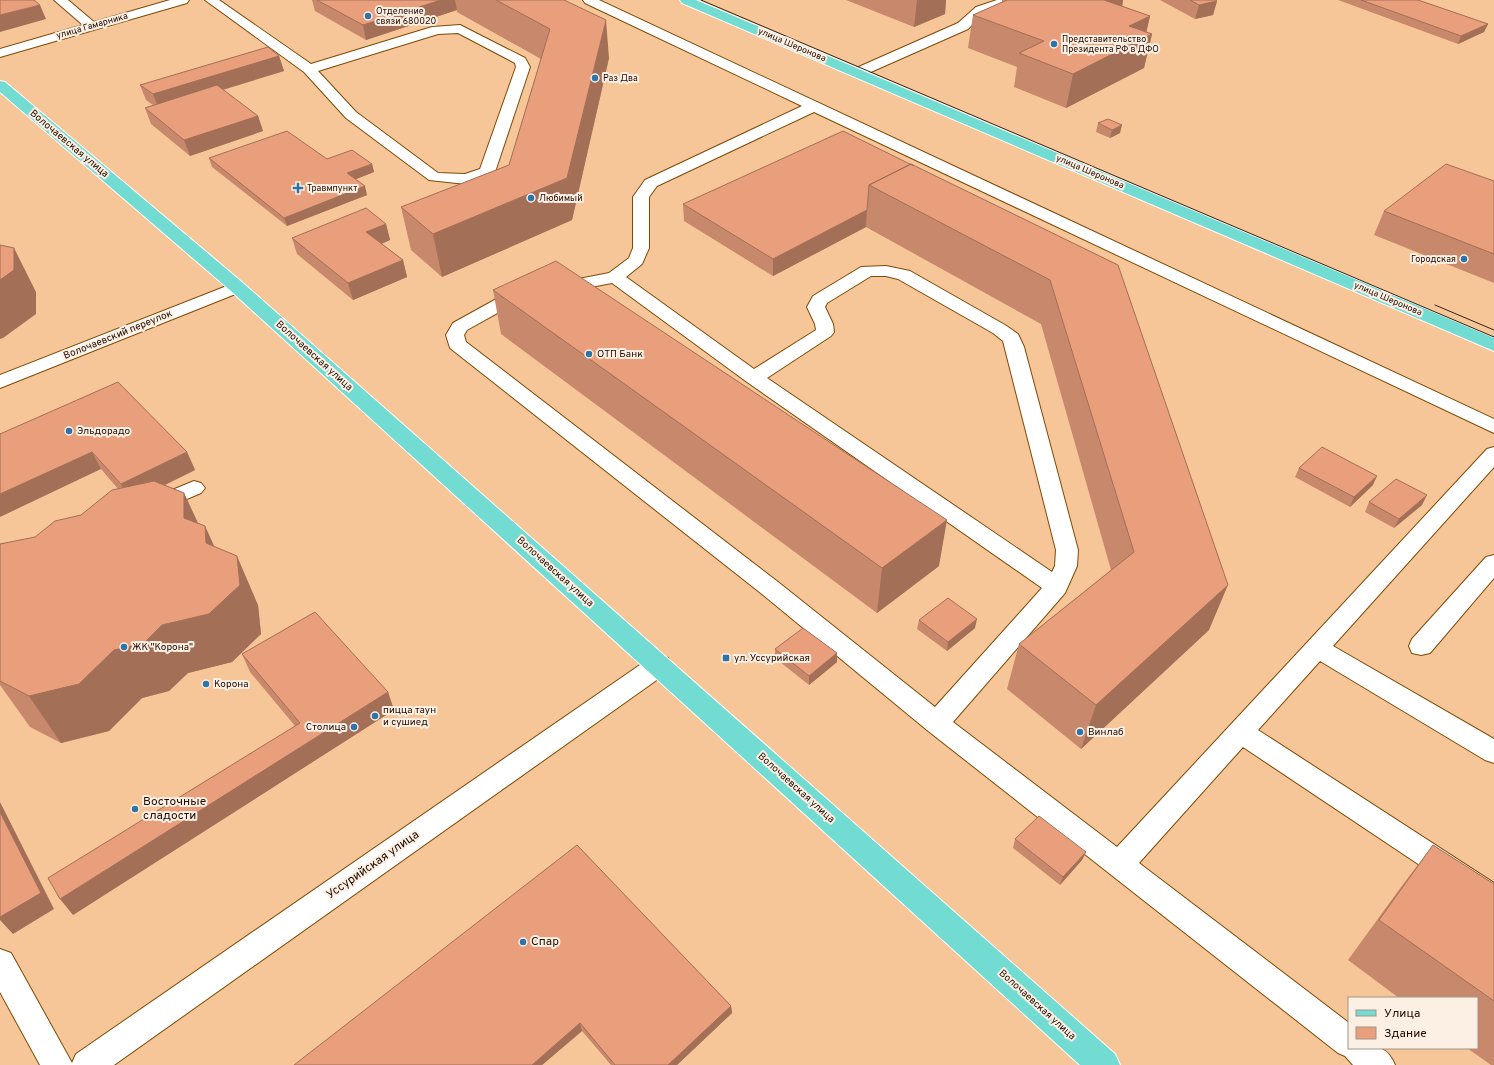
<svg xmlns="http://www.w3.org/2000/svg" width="1494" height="1065" font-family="Overpass,sans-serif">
  <rect width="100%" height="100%" fill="#f6c699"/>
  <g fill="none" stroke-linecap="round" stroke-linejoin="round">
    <defs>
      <path id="minor" d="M54,0H68L94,22L170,0H189L187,3L0,57V49L83,25Z
        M205,0H219L311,64L432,27L460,25L525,58L530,67L495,172L492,175L466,184L429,180L346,118L304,72ZM458,33L515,63L516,67L480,169L465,174L438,173L356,112L318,71L438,34Z
        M583,0H599L1494,419V433L814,112L657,186L649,197V248L642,264L626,277L754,369L816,330L815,324L807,307L813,296L861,267L886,266L910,271L1005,325L1018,334L1024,347L1078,550L1077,566L1065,593L953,722L1117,847L1487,449L1494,447V467L1333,646L1494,739V763L1485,760L1320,661L1258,730L1494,883V912L1484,908L1243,747L1139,863L1349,1023V1048C1371,1048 1385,1041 1395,1065H1353L1345,1056L1338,1053L927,730L762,594L450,348L446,335L453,323L500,297L524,292L530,293L533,297L530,301L512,305L467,330L464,335L466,342L778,582L935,707L1042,588L747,382L612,283L559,293L553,292L550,288L553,284L609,273L629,258L633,248V197L645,180L802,106L585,3ZM871,276H886L898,279L993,333L1003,341L1056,550L1055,566L1052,572L767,378L831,336L834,332L833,324L825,307L827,303Z
        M997,0H1015L1013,3L984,13L968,29L864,75H854L852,72L854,69L958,23L976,7Z
        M237,282L243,283L246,287L243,291L0,388V375Z
        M194,481L201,483L205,488L201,493L156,512L148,510L145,505L148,500Z
        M1494,555V578L1430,653L1421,655L1412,653L1409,646L1412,639L1486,557Z
        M659,655L668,658L671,665L668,672L114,1065H40L0,992V949L11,953L72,1063L76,1054L650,658Z"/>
      <path id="major" d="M680,0H696L1494,338V351L682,3Z
        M0,81L5,82L243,283L1115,1054L1120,1065H1080L231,291L0,92Z"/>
    </defs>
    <use href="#minor" stroke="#7e4a05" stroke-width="2"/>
    <use href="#major" stroke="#fff" stroke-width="2"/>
    <use href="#minor" fill="#fff" fill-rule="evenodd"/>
    <use href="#major" fill="#72dcd2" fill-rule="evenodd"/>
    <path stroke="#392111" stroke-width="1" d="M701,0L1494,337
      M1435,305L1494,330"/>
  </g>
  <path fill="#c8886b" d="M312,0H564L609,58L572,220L442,277L411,250L401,207L509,165L541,59L457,12V10L366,40L315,11Z
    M846,0H946L945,14L914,27Z
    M1002,0H1123L1122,6L1150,16L1146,32L1152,34L1144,68L1066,108L1014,87L1017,67L968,48L973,15L1002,2Z
    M1160,0H1216L1217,1L1213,15L1195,19Z
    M1338,0H1418L1488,24L1484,32L1458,44Z
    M279,56L284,71L223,90L258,116L263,131L190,156L151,124L145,108L153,105L146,100L140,85Z
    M1098,123L1120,133L1110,138L1096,132Z
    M209,158L327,159L372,164L374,172L355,179L367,195L287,226L212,167Z
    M914,166L1118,265L1209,630L1081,749L1007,689L1019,644L1111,570L1041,324L866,227L773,276L684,221L683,204Z
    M1494,181V283L1374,235L1384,211Z
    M386,224L390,240L382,244L403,260L407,277L353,300L297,254L292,238Z
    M493,290L939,566L877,613L501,334Z
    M0,434L187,452L195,470L165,485L184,493L198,523L205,526L214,546L258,605L261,634L232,662L188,673L169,691L142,698L109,731L61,743L30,727L0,685V544L35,537L81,515L118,489L101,469Z
    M1299,468L1373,485L1350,507L1295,477Z
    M1369,502L1422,505L1394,528L1365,512Z
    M919,620L975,628L947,651L917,629Z
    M775,649L837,662L809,685L775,658Z
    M242,654L388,692L394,710L73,915L295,726L250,672Z
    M1015,839L1086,852L1082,860L1060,885L1013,848Z
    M577,845L731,1006L732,1013L677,1065H611L582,1031L542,1065Z
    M1433,845L1494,884V1065H1491L1467,1048H1477V998H1399L1348,960L1401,887Z"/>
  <path fill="#a36f57" d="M441,0H455L457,10L366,40L363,25Z
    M917,0H946L945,14L914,27Z
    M1085,0H1123L1122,7Z
    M1217,1L1213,15L1195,19L1199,5Z
    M40,5L46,19L0,32V15Z
    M1150,16L1145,38L1152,34L1144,68L1066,108L1073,74L1129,26Z
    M606,20L609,58L572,220L442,277L433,234L567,178Z
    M1488,24L1484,32L1458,44L1461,36Z
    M279,56L284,71L159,109L153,94Z
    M258,116L263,131L190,156L184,140Z
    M1122,125L1120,133L1110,138L1112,130Z
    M372,164L374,172L349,182L347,173Z
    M365,186L367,195L287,226L284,218Z
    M867,210L866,227L773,276V259Z
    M386,224L390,240L370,248L366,232Z
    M14,248L36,292V314L3,338L0,339V280Z
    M403,260L407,277L353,300L348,283Z
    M92,452L101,469L0,517V494Z
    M187,452L195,470L130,502L121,484Z
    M1377,476L1373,485L1350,507L1354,497Z
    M184,493L206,541L205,526L227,575L184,518Z
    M1427,495L1422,505L1394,528L1399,519Z
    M947,520L939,566L877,613L882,568Z
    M237,556L258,605L261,634L232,662L188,673L169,691L142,698L109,731L61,743L29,696L162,625Z
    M1228,585L1209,630L1081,749L1096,705Z
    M977,619L975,628L947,651L948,642Z
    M837,653V662L809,685V676Z
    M388,692L394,710L73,915L60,899Z
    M0,802L54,909L13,934L0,920Z
    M1086,852L1082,860L1060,885L1063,877Z
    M731,1006L732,1013L677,1065H668Z
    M580,1023L582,1031L542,1065H532Z"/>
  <path fill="#e99e7c" stroke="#a36f57" d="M0,0H34L40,5L0,15Z
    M317,0H441L363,25Z
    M496,0H564L606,20L567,178L433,234L401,207L509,165L550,29Z
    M1007,0H1104L1150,16L1129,26L1152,34L1073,74L1019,53L1044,41L973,15Z
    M1190,0H1216L1217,1L1199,5Z
    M1361,0H1418L1488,24L1461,36Z
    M268,47L279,56L153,94L140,85Z
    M217,85L258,116L184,140L145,108Z
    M1108,119L1122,125L1112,130L1098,123Z
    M287,131L327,159L352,150L372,164L347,173L365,186L284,218L209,158Z
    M843,131L914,166L911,164L869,185L867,210L773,259L683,204Z
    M911,164L1118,265L1228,585L1096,705L1019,644L1134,552L1050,280L869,185Z
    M1446,164L1494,181V254L1384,211Z
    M366,208L386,224L366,232L403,260L348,283L292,238Z
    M0,245L14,248V270L0,280Z
    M556,261L947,520L882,568L493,290Z
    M118,382L187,452L121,484L92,452L0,494V434Z
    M1322,447L1377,476L1354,497L1299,468Z
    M1396,479L1427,495L1399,519L1369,502Z
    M154,481L184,493V518L205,526L206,543L237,556L240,585L209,614L162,625L143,644L114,650L79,684L29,696L0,681V544L35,537L55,521L81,515L112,490Z
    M948,598L977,619L948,642L919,620Z
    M315,612L388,692L60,899L48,878L300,723L242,654Z
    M803,628L837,653L809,676L775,649Z
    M0,812L41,893L0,917Z
    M1039,816L1086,852L1063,877L1015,839Z
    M577,845L731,1006L668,1065H615L580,1023L532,1065H294Z
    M1433,845L1494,884V1001L1379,920Z"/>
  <g fill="#2d74a8" stroke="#fcefe4" stroke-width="1.5">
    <circle cx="368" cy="16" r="4"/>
    <circle cx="1054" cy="44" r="4"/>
    <circle cx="595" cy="78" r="4"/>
    <path d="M296 182h4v4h4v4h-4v4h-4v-4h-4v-4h4z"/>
    <circle cx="531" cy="198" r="4"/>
    <circle cx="1464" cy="259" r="4"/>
    <circle cx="589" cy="354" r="4"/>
    <circle cx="69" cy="431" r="4"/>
    <circle cx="124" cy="647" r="4"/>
    <rect x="722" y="654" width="8" height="8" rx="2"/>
    <circle cx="206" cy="684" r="4"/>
    <circle cx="375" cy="716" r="4"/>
    <circle cx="354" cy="727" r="4"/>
    <circle cx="1080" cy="732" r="4"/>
    <circle cx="135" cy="809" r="4"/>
    <circle cx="523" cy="942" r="4"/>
  </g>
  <g text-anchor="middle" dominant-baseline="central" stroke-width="4" stroke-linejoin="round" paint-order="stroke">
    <g font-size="9" fill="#210c00" stroke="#fcefe4" text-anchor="start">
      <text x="376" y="11">Отделение<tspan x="376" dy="10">связи 680020</tspan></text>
      <text x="1062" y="39">Представительство<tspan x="1062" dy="10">Президента РФ в ДФО</tspan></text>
      <text x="603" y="78">Раз Два</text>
      <text x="307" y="188">Травмпункт</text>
      <text x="539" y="198">Любимый</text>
      <text x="1456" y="259" text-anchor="end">Городская</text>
    </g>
    <g font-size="9" fill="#210c00" stroke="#fcefe4">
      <text transform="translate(92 26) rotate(-16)">улица Гамарника</text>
      <text transform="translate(792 45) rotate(23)">улица Шеронова</text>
      <text transform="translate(1090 172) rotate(23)">улица Шеронова</text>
      <text transform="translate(1388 299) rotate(23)">улица Шеронова</text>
    </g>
    <g font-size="10" fill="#210c00" stroke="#fcefe4">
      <text transform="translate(69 144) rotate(40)">Волочаевская улица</text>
      <text transform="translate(118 335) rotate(-22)">Волочаевский переулок</text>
      <text transform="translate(314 356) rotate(42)">Волочаевская улица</text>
      <text transform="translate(555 572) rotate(42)">Волочаевская улица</text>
      <text transform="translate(796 788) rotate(42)">Волочаевская улица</text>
      <text transform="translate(1037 1005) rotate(42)">Волочаевская улица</text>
    </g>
    <g font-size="10" fill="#210c00" stroke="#fcefe4" text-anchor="start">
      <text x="597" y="354">ОТП Банк</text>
      <text x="77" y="431">Эльдорадо</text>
      <text x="132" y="647">ЖК "Корона"</text>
      <text x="734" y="658">ул. Уссурийская</text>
      <text x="214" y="684">Корона</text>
      <text x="383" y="710">пицца таун<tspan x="383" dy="12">и сушиед</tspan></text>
      <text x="346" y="727" text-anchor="end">Столица</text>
      <text x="1088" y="732">Винлаб</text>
    </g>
    <g font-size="12" fill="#210c00" stroke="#fcefe4" text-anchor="start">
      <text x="143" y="802">Восточные<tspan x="143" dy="14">сладости</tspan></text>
      <text x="531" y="942">Спар</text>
    </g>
    <g font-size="12" fill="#210c00" stroke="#fcefe4">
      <text transform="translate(373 865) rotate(-35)">Уссурийская улица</text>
    </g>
  </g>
  <rect x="1348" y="997" width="130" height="52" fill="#fcefe4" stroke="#a49489"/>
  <rect x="1356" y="1010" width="20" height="6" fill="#72dcd2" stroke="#a49489"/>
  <text x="1384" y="1017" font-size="12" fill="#210c00">Улица</text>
  <rect x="1356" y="1027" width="20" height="12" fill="#e99e7c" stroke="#a49489"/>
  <text x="1384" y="1037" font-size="12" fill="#210c00">Здание</text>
</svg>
